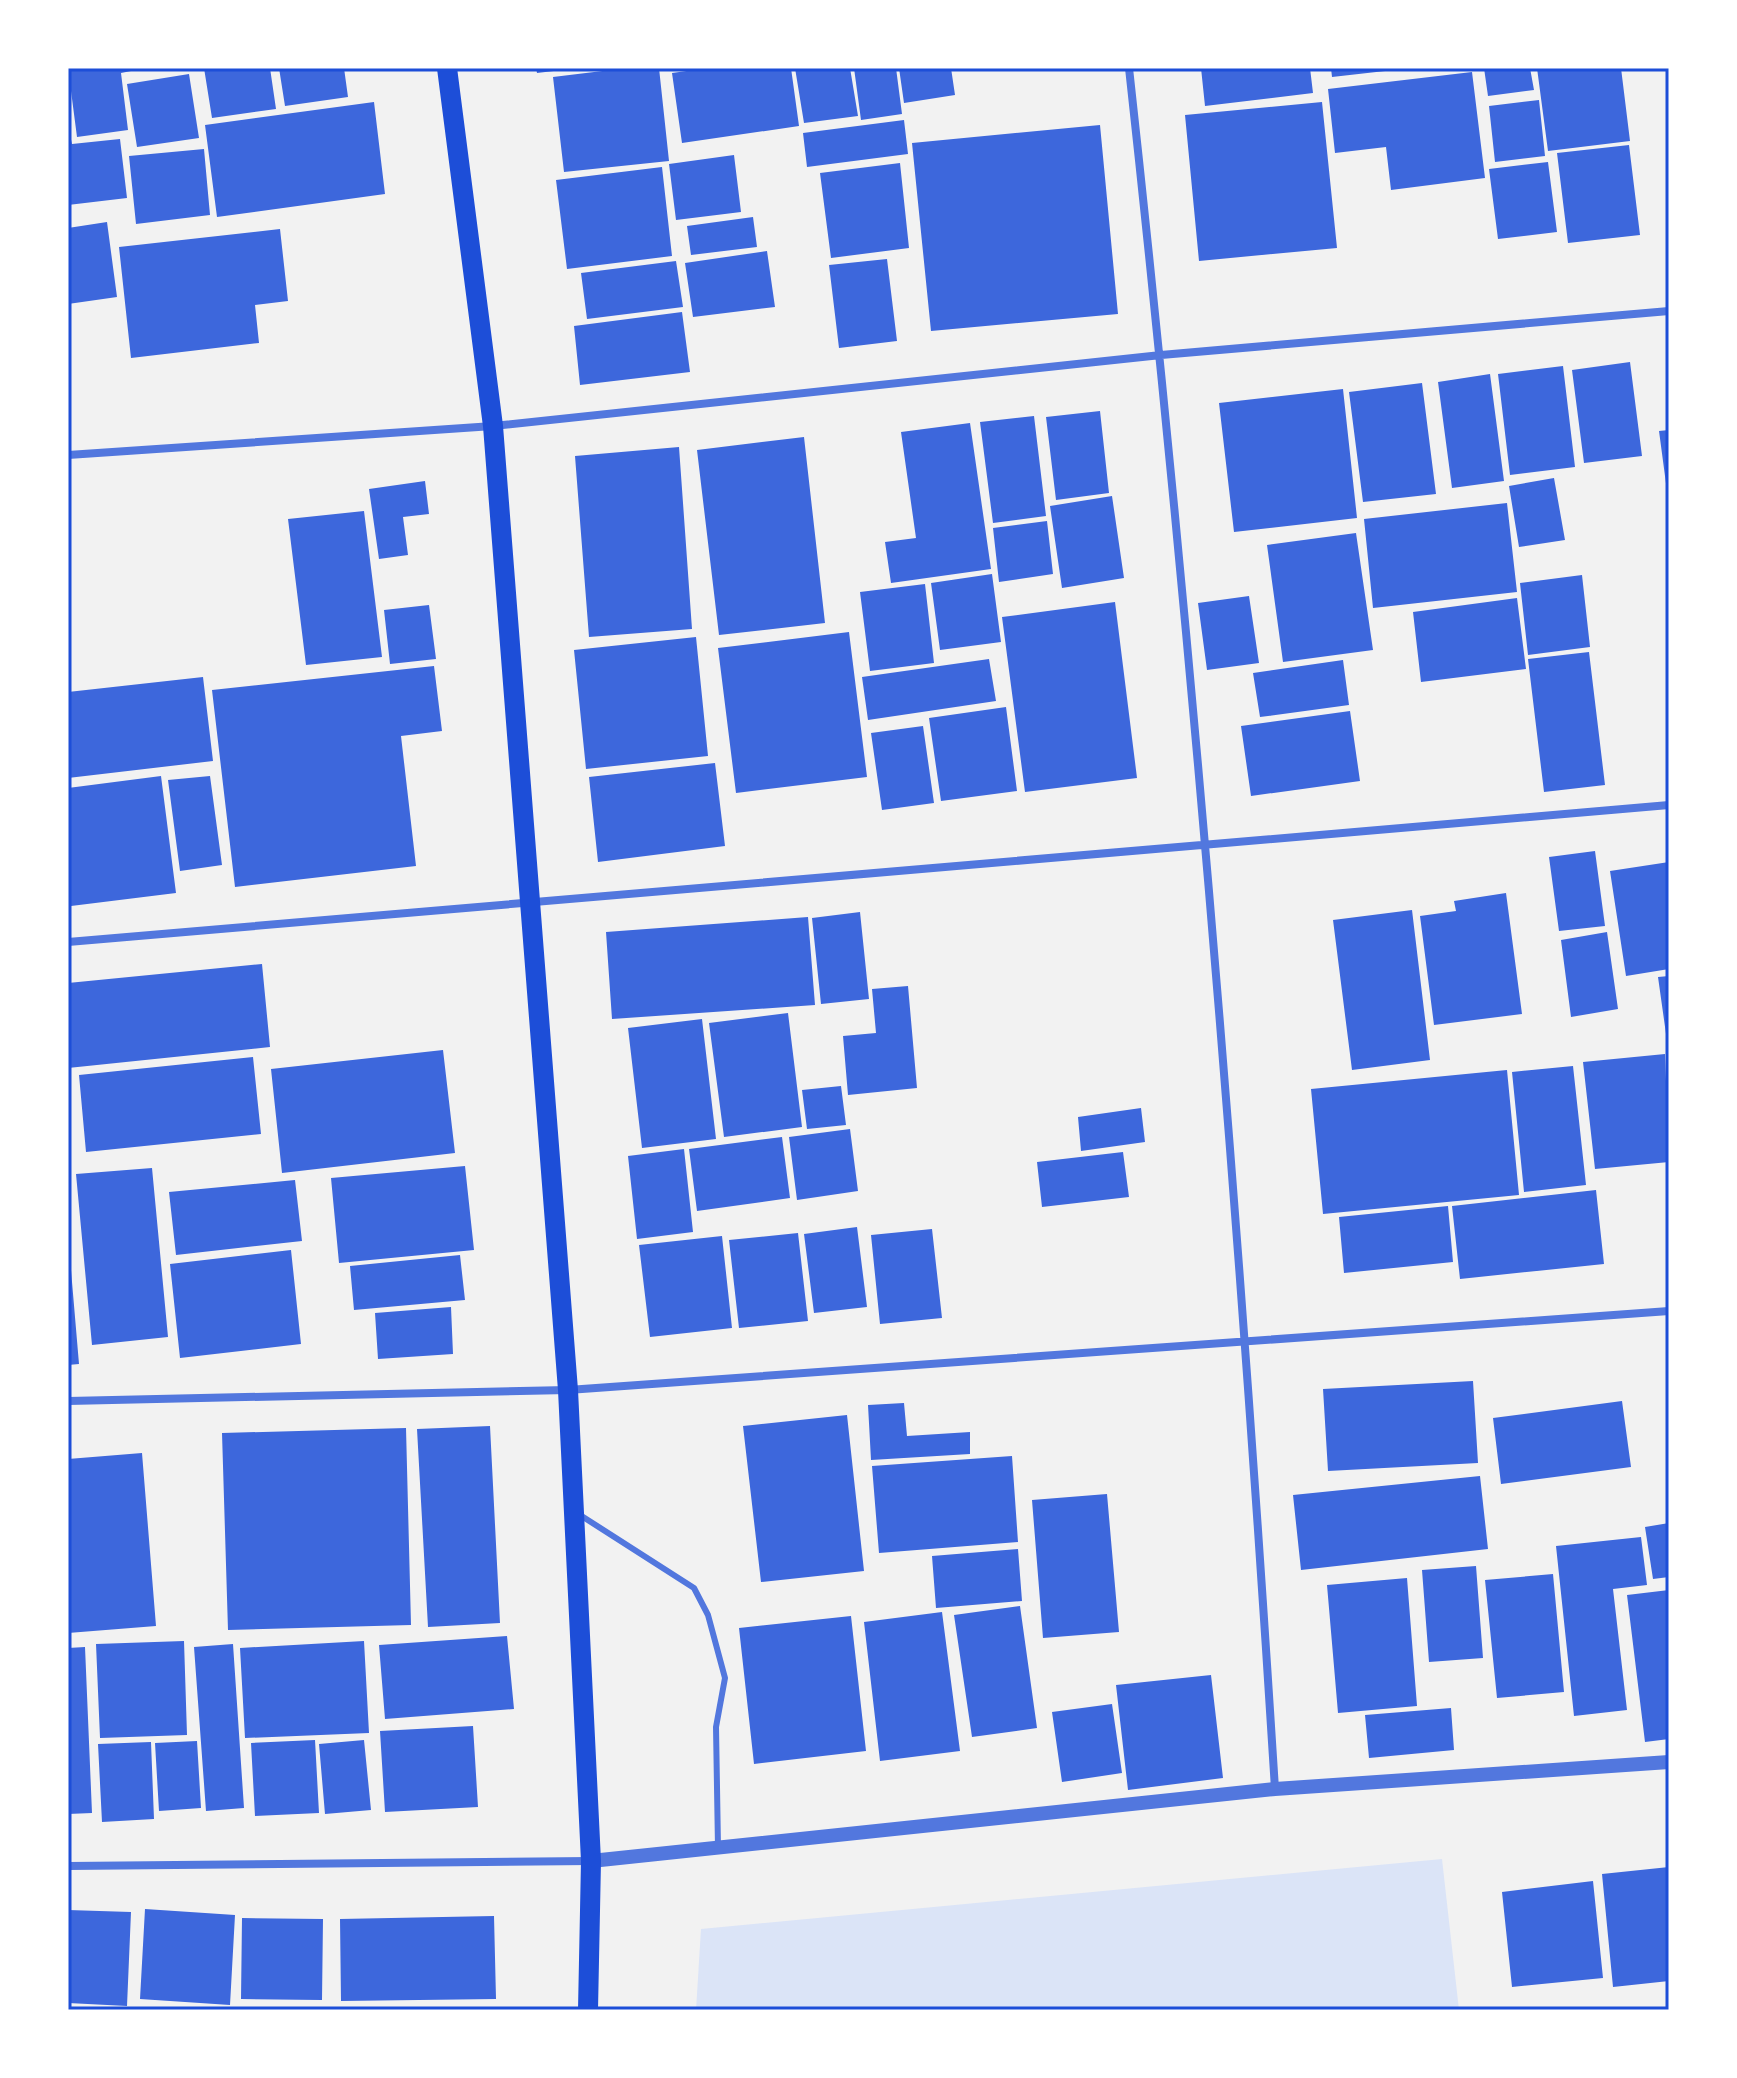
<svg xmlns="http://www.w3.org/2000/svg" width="1737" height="2078" font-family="Helvetica,sans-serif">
  <rect width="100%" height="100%" fill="#f2f2f2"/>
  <path fill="#dbe4f7" d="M1442,1859L1459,2010H696L701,1929Z"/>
  <path fill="#3d67dc" d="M68,68H146L121,73L128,130L77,137Z
    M204,68H270L276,109L212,118Z
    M279,68H344L348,97L285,106Z
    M536,68H562V70L537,73Z
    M627,68H659L669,161L564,172L553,77Z
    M708,68H791L799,126L682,143L672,73Z
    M795,68H850L858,116L804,123Z
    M854,68H896L902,114L861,120Z
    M899,68H951L955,95L904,103Z
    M1201,68H1310L1313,93L1205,106Z
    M1331,68H1394V70L1332,77Z
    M1484,68H1530L1534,90L1488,96Z
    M1537,68H1621L1630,141L1548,151Z
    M1472,72L1485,178L1391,190L1386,147L1335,153L1328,89Z
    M189,74L199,138L137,147L127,84Z
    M1539,100L1545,156L1495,162L1489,106Z
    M374,102L385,194L217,217L205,125Z
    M1322,102L1337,248L1199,261L1185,115Z
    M904,120L908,154L807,167L803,133Z
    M1100,125L1118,314L931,331L912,143Z
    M68,126L72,144L120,139L127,198L68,205Z
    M1629,145L1640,235L1568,243L1557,153Z
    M204,149L210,215L136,224L129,156Z
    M734,155L741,212L676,220L669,164Z
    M1548,162L1557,232L1498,239L1489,169Z
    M900,163L909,248L831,258L820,173Z
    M662,167L672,256L567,269L556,180Z
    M753,217L757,247L691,255L687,226Z
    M107,222L117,297L68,304V228Z
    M280,229L288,301L255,305L259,343L131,358L119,247Z
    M767,251L775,307L693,317L685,263Z
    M887,259L897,341L839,348L829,265Z
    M676,261L683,307L587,319L581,273Z
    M682,312L690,372L580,385L574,326Z
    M1630,362L1642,456L1584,463L1572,370Z
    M1563,366L1575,467L1510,475L1498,374Z
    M1490,374L1504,481L1452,488L1438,382Z
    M1422,383L1436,494L1363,502L1349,392Z
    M1343,389L1357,518L1234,532L1219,403Z
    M1100,411L1109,493L1056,500L1046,417Z
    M1034,416L1046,516L993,523L980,422Z
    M970,423L991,569L891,583L885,542L916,538L901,432Z
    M1669,430V490L1667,491L1659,431Z
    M804,437L825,623L719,635L697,450Z
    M679,447L692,629L589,637L575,456Z
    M1554,478L1565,540L1519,547L1509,486Z
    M425,481L429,514L403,517L408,555L379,559L369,489Z
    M1112,496L1124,578L1062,588L1050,506Z
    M1507,503L1517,592L1373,608L1364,519Z
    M364,511L382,657L306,665L288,519Z
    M1047,521L1053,574L999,582L993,528Z
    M1356,533L1373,650L1283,662L1267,545Z
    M992,574L1001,642L940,650L931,583Z
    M1582,575L1590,647L1528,655L1520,583Z
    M925,584L934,663L870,671L860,592Z
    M1249,596L1259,663L1207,670L1198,603Z
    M1517,598L1526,669L1421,682L1413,612Z
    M1115,602L1137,778L1025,792L1002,617Z
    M429,605L436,659L390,664L384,610Z
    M849,632L867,777L736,793L718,648Z
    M696,637L708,756L586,769L574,650Z
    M1589,652L1605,785L1544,792L1528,659Z
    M989,659L996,701L868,720L862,677Z
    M1343,660L1349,705L1260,717L1253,673Z
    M434,666L442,731L401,736L416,866L235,887L212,690Z
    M203,677L213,761L68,778V692Z
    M1006,707L1017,791L941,801L929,718Z
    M1350,711L1360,781L1251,796L1241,726Z
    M923,726L934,803L882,810L871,733Z
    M715,763L725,846L598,862L589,777Z
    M161,776L176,893L71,906L68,788Z
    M210,776L222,865L180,871L168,780Z
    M1595,851L1605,926L1559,931L1549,857Z
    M1669,862V969L1626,976L1610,871Z
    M1506,893L1522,1014L1434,1025L1420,916L1456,911L1454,901Z
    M1412,910L1430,1060L1352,1070L1333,920Z
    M860,912L869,999L821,1004L812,918Z
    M808,917L815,1005L612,1019L606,932Z
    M1607,932L1618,1009L1571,1017L1561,940Z
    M262,964L270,1047L68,1068V983Z
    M1669,976V1041H1667L1658,977Z
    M908,986L917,1088L848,1095L843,1036L876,1033L872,989Z
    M788,1013L802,1127L724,1137L709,1023Z
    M702,1019L716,1139L642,1148L628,1028Z
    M443,1050L455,1153L282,1173L271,1069Z
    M1665,1054L1669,1162L1595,1169L1583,1062Z
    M253,1057L261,1134L86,1152L79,1075Z
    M1573,1066L1586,1185L1524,1192L1512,1072Z
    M1507,1070L1519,1195L1323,1214L1311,1089Z
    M841,1086L846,1125L807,1129L802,1090Z
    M1141,1108L1145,1142L1081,1151L1078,1117Z
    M850,1129L858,1191L797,1200L789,1137Z
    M782,1137L790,1198L697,1211L689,1149Z
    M684,1149L693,1232L637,1239L628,1156Z
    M1123,1152L1129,1197L1042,1207L1037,1162Z
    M465,1166L474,1250L339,1263L331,1178Z
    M152,1168L168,1337L92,1345L76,1174Z
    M295,1180L302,1241L176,1255L169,1192Z
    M1596,1190L1604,1264L1460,1279L1452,1206Z
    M1448,1206L1453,1262L1344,1273L1339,1217Z
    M857,1227L867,1307L814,1313L804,1234Z
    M932,1229L942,1318L880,1324L871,1235Z
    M798,1233L808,1321L739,1328L729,1240Z
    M68,1235L79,1364L68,1365Z
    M722,1236L732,1328L650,1337L639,1245Z
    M291,1250L301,1344L180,1358L170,1264Z
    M460,1255L465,1300L354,1310L350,1266Z
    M451,1307L453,1354L378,1359L375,1313Z
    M1473,1381L1478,1463L1328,1471L1323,1389Z
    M1622,1401L1631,1467L1501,1484L1493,1418Z
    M904,1403L907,1436L970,1432V1454L871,1460L868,1405Z
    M847,1415L864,1571L761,1582L743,1426Z
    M490,1426L500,1623L428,1627L417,1429Z
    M406,1428L411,1625L228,1630L222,1433Z
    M142,1453L156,1626L68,1633V1459Z
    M1012,1456L1018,1542L879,1553L872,1466Z
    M1480,1476L1488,1549L1301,1570L1293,1495Z
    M1107,1494L1119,1632L1043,1638L1032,1500Z
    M1669,1523V1577L1653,1579L1645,1527Z
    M1641,1537L1647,1585L1613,1589L1627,1710L1574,1716L1556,1546Z
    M1018,1549L1022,1601L936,1608L932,1556Z
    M1476,1566L1483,1658L1429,1662L1422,1570Z
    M1553,1574L1564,1692L1497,1698L1485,1580Z
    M1407,1578L1417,1706L1338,1713L1327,1585Z
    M1669,1590V1739L1645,1742L1627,1595Z
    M1020,1606L1037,1728L972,1737L954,1615Z
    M942,1612L960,1751L880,1761L864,1622Z
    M851,1616L866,1751L754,1764L739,1628Z
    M507,1636L514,1709L385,1719L379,1645Z
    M184,1641L187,1735L100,1738L96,1644Z
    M364,1641L369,1733L245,1738L240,1648Z
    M233,1644L244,1808L206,1811L194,1647Z
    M85,1647L92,1813L68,1814V1648Z
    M1211,1675L1223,1778L1128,1790L1116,1685Z
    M1112,1704L1122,1773L1062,1782L1052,1712Z
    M1451,1708L1454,1750L1369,1758L1365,1715Z
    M473,1726L478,1807L385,1812L380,1731Z
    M315,1740L319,1813L255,1816L251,1743Z
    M364,1740L371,1810L325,1814L319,1744Z
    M197,1741L201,1808L159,1811L155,1743Z
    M151,1742L154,1819L102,1822L98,1744Z
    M1669,1867V1981L1613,1987L1602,1874Z
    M1593,1881L1603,1978L1512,1987L1502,1892Z
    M145,1909L235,1915L230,2005L140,1999Z
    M68,1910L131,1912L127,2006L68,2003Z
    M494,1916L496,1999L341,2001L340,1919Z
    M242,1918L323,1919L322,2000L241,1999Z"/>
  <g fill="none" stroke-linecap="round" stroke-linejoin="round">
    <path stroke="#5277de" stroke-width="6" d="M580,1515L694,1588L708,1615L725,1678L716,1727L718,1847"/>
    <path stroke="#5277de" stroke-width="8" d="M1129,68C1192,641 1239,1214 1275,1789
      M68,455L493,426L1161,355L1669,311
      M68,942L1669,805
      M68,1401L568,1390L1669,1311
      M68,1866L591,1861"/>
    <path stroke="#5277de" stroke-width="14" d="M591,1861L1275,1789L1669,1762"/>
    <path stroke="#1d4ed8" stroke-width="20" d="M447,68L493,426L568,1390L591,1861L588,2010"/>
  </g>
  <rect width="1737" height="2078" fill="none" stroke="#ffffff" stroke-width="140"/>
  <rect x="70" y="70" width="1597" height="1938" fill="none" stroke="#1d4ed8" stroke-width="3"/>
</svg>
